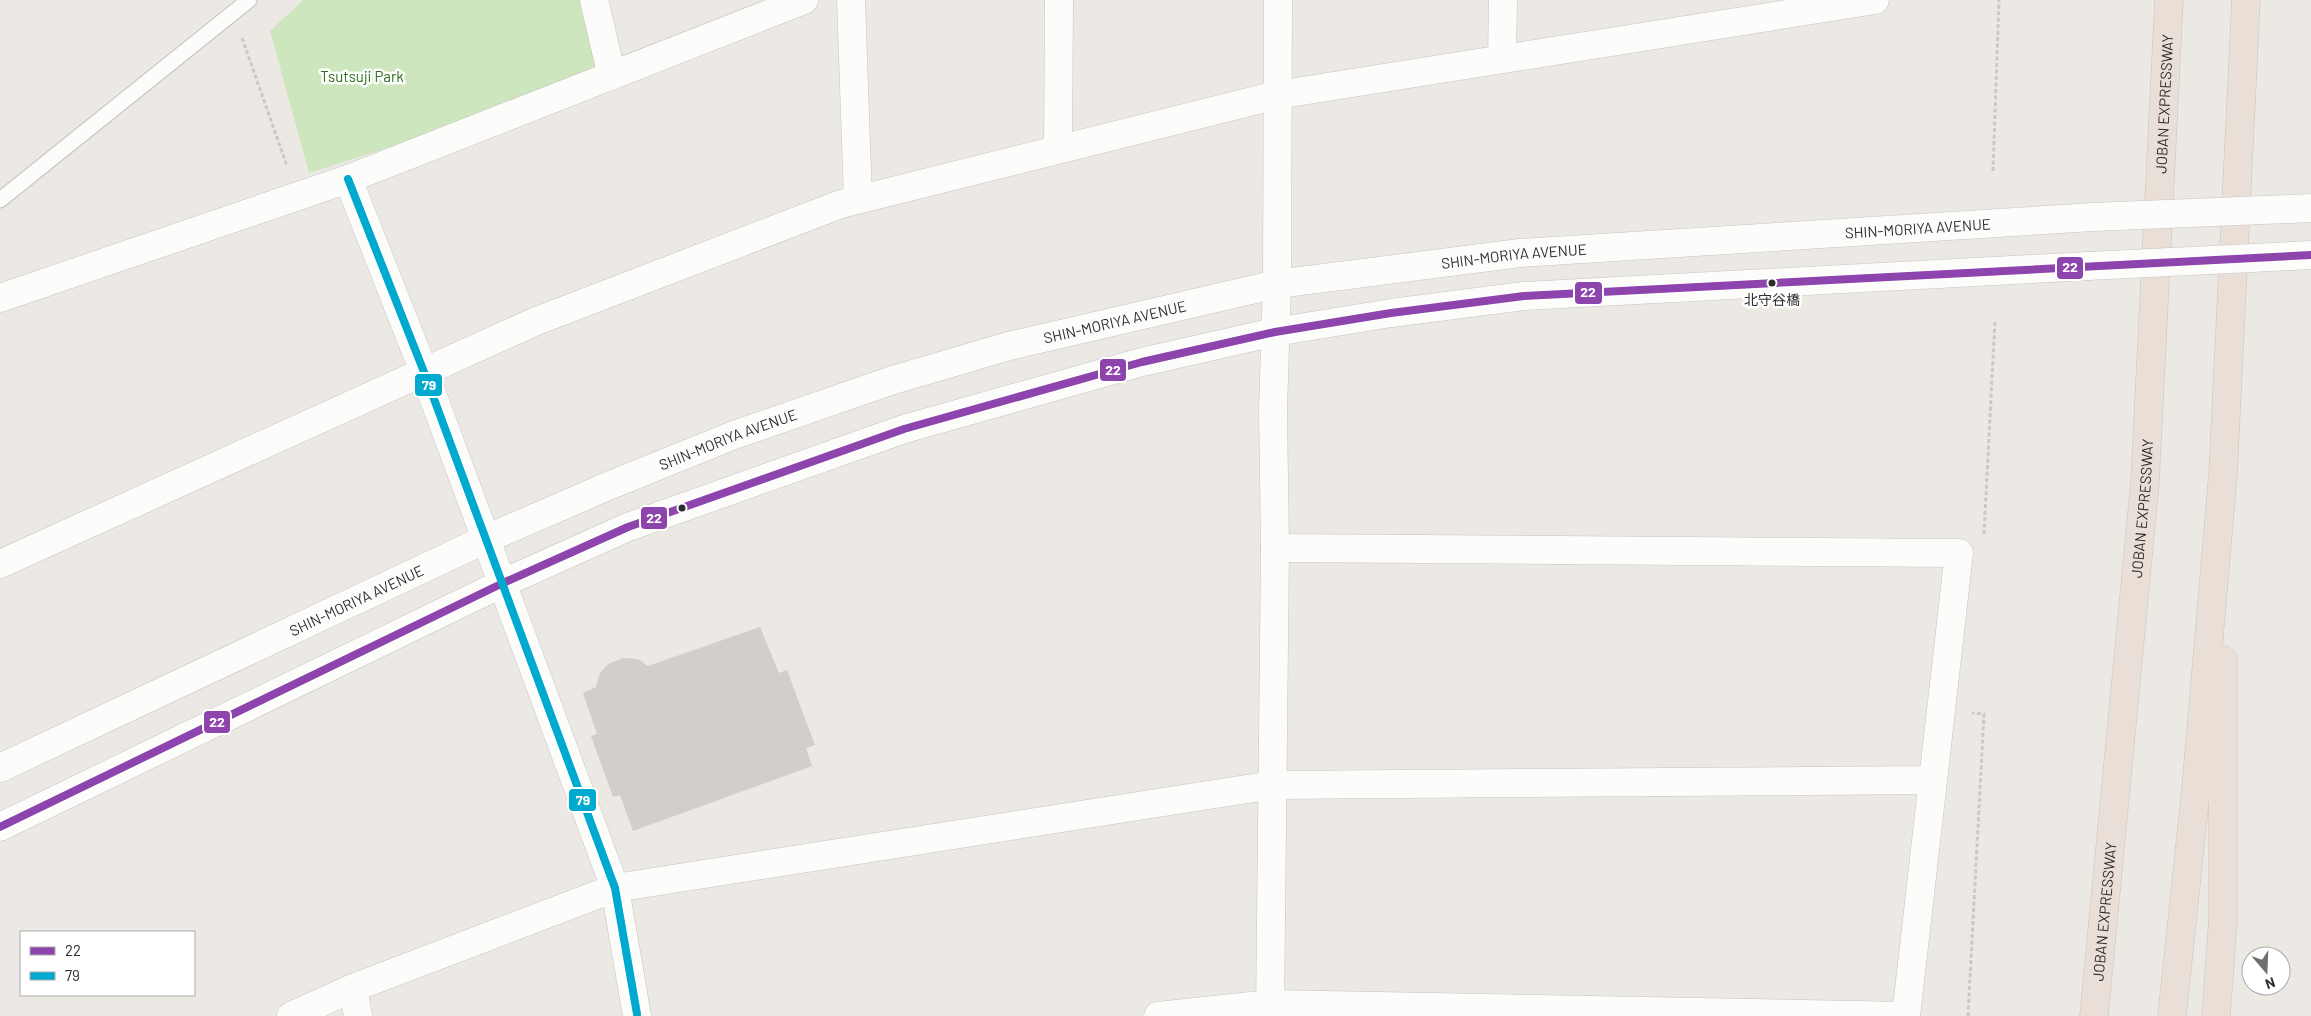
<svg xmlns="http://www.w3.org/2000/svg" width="2311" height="1016" font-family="Barlow,'Noto Sans JP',sans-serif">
  <rect width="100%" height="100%" fill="#ece8e4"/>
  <path fill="#cee6be" d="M303,0H594L612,76L309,173L270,31Z"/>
  <path fill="#d1cecb" d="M760,627L779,673L787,670L815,745L806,748L812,766L633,831L620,795L613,797L591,736L597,734L583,693L596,687L600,673L608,664L623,658L638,659L648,666Z"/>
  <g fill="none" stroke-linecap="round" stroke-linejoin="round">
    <defs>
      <path id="lane" d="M0,200L249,0"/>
      <path id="street" d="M594,0L612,76
        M851,0L858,200
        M1502,59L1503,0
        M1058,150L1059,0
        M0,298L348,179L804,0
        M1275,548L1959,553L1906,1016
        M0,564L534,322L841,204L1277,95L1875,0
        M353,988L358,1016
        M291,1016L353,988L615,888L1272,785L1933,780
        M1158,1016L1270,1004L1906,1016"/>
      <g id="secondary">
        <path d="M348,179L424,372L615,888L637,1016"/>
        <path d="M2289,209L2311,208"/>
        <path d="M2291,256L2311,255"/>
        <path id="s1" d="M0,768L486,539L608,486L734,435L893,380L1009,346L1277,284L1520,253L2093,217"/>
        <path d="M0,827L503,583L628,527L904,429L1142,362L1275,332L1391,313L1524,296L2088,266"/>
        <path d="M1270,1016L1275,548L1273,409L1277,284L1278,0"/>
      </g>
      <g id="highway">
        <path id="s2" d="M2094,1016L2145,482L2169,0"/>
        <path d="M2172,1016L2196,789L2223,474L2246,0"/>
        <path d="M2216,1016L2223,920V660"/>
      </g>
    </defs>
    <use href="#lane" stroke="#c5c4c5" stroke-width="17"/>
    <use href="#street" stroke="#c5c4c5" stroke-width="29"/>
    <use href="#secondary" stroke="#c5c4c5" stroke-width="29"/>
    <use href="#highway" stroke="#c6c5c4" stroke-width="29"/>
    <path stroke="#c9c9c8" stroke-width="3" stroke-dasharray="4 2.5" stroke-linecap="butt" d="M242,38L287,166
      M1993,171L1999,0
      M1984,534L1995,320
      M1968,1016L1984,714L1972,713"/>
    <use href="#lane" stroke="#fcfcfb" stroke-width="15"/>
    <use href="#street" stroke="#fcfcfb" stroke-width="28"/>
    <use href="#secondary" stroke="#fcfcfb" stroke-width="28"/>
    <use href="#highway" stroke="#eadfd6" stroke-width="28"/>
    <defs>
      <path id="secondary-bridge" d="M2093,217L2289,209
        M2088,266L2291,256"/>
    </defs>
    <use href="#secondary-bridge" stroke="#c5c4c5" stroke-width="29" stroke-linecap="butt"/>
    <use href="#secondary-bridge" stroke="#fcfcfb" stroke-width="28"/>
    <defs>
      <path id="bus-1" d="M0,827L503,583L628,527L904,429L1142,362L1275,332L1391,313L1524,296L2311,255"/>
      <path id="bus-2" d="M348,179L424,372L615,888L637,1014"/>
    </defs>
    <use href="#bus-1" stroke="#fff" stroke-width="11"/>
    <use href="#bus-2" stroke="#fff" stroke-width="11"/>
    <use href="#bus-1" stroke="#8e44ad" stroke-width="8"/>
    <use href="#bus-2" stroke="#00a9ce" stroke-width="8"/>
  </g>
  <g fill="#2e2e2e" stroke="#fff" stroke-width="2">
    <circle cx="1772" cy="283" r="4.5"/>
    <circle cx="682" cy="508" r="4.5"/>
  </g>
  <g text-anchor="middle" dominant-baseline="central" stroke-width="5" stroke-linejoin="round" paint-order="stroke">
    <g font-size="14" fill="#2e2e2e" stroke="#fff">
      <text x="1772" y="299">北守谷橋</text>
    </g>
    <g font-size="15" fill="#2c6e1b" stroke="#fff">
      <text x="362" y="76">Tsutsuji Park</text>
    </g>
    <g font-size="15" fill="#2e2e2e" stroke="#fff">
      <text stroke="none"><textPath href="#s2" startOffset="915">JOBAN EXPRESSWAY</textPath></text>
      <text stroke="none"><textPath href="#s1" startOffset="2014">SHIN-MORIYA AVENUE</textPath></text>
      <text stroke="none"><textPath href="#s1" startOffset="1609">SHIN-MORIYA AVENUE</textPath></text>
      <text stroke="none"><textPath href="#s1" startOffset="1204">SHIN-MORIYA AVENUE</textPath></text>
      <text stroke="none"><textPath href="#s1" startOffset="799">SHIN-MORIYA AVENUE</textPath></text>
      <text stroke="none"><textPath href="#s2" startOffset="510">JOBAN EXPRESSWAY</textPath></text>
      <text stroke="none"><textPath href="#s1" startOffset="394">SHIN-MORIYA AVENUE</textPath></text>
      <text stroke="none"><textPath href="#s2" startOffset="105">JOBAN EXPRESSWAY</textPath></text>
    </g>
  </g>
  <g stroke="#fff" stroke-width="2">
    <rect x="2056" y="256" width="28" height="24" rx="5" fill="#8e44ad"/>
    <rect x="1574" y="281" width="29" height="24" rx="5" fill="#8e44ad"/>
    <rect x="1099" y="358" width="28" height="24" rx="5" fill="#8e44ad"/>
    <rect x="414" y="373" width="29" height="24" rx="5" fill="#00a9ce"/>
    <rect x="640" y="506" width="28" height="24" rx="5" fill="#8e44ad"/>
    <rect x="203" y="710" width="28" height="24" rx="5" fill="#8e44ad"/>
    <rect x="568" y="788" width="29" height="24" rx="5" fill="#00a9ce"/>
  </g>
  <g font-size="14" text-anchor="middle" font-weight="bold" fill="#fff">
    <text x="2070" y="272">22</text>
    <text x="1588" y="297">22</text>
    <text x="1113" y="375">22</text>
    <text x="429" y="390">79</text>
    <text x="654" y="523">22</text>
    <text x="217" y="727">22</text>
    <text x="583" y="805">79</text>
  </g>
  <rect x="20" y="931" width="175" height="65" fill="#ffffff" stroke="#ababab"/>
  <rect x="30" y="947" width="25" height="8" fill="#8e44ad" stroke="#ababab"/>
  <text x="65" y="956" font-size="15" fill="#2e2e2e">22</text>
  <rect x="30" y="972" width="25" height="8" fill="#00a9ce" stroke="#ababab"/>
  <text x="65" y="981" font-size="15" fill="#2e2e2e">79</text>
  <g transform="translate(2266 971) rotate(161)"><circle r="24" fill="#ffffff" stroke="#ababab"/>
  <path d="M0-4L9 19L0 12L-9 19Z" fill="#706f6e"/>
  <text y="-8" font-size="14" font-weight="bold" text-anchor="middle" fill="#2e2e2e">N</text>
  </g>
</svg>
